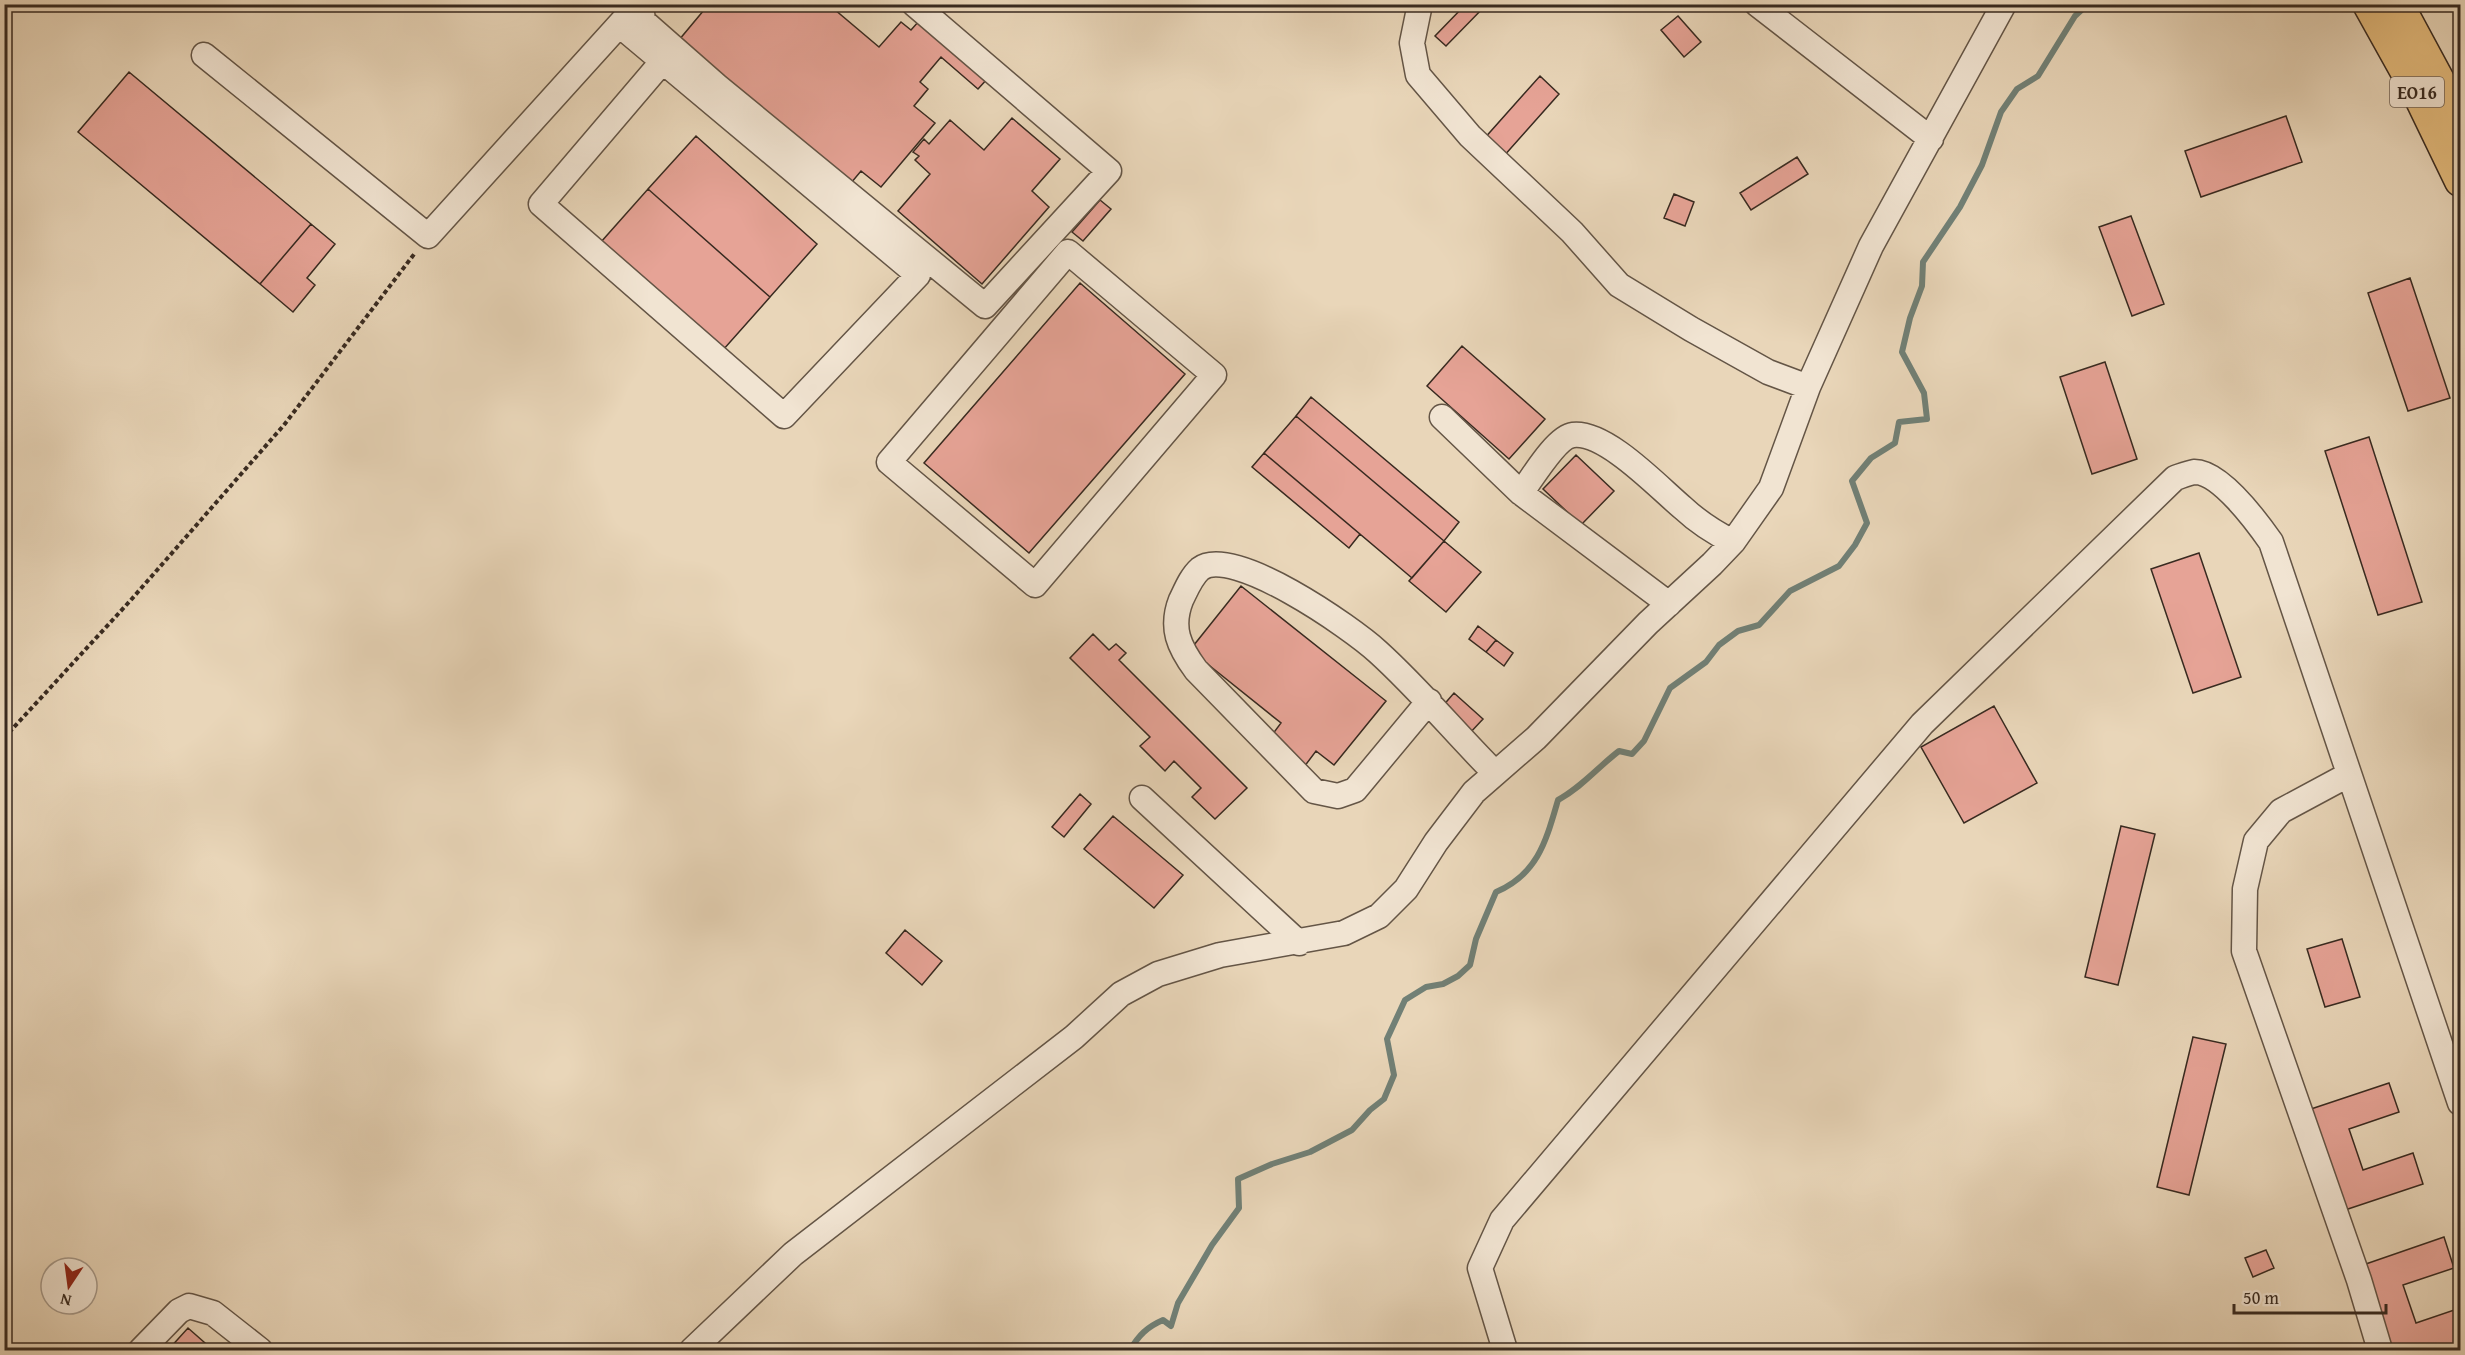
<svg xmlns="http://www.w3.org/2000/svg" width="2465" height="1355" font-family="'Gentium Book Plus',serif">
  <rect width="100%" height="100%" fill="#e9d6b9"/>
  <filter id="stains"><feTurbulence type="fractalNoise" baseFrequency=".00333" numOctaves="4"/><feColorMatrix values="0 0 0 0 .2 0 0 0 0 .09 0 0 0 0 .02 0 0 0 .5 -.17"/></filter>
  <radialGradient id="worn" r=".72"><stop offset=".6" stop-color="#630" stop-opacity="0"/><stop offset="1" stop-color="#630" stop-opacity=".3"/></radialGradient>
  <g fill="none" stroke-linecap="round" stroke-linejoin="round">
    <path stroke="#718076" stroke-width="6" d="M1130,1350C1139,1335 1147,1327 1163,1320L1171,1326L1178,1303L1212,1245L1239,1208L1238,1179L1272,1164L1310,1152L1352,1130L1370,1110L1384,1099L1394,1075L1387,1039L1405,1000L1426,987L1443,984L1458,976L1470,965L1476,939L1496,892C1538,874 1546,841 1558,800C1582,787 1598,767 1619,751L1632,754L1644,741L1670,688L1706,662L1719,645L1738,631L1759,625L1790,591L1839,566L1855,545L1867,523L1852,481L1871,458L1895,443L1899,422L1927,419L1924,393L1902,352L1910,318L1922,286L1923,262L1960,207L1982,165L2001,112L2017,89L2038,76L2075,16L2088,4"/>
  </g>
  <path fill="#e6a396" stroke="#382a20" stroke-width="1.5" d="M709,4H828L879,47L901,22L911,30L919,21L988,78L978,89L941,57L920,82L928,89L914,106L935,123L881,187L861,171L851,183L679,40Z
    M1466,4H1487L1446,46L1435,36Z
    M1678,16L1701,42L1684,57L1661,30Z
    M129,72L311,224L260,284L78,132Z
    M1540,76L1559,94L1503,157L1483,140Z
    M2286,116L2302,162L2201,197L2185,151Z
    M1012,118L1060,159L1032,191L1049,207L982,284L898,211L930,174L915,160L919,156L913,152L924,139L929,144L950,120L984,150Z
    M696,136L817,244L770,297L648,189Z
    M1797,157L1808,174L1751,210L1740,193Z
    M648,189L770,297L723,350L601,242Z
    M1674,194L1694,202L1685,226L1664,218Z
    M1100,200L1111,209L1083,241L1072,232Z
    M2131,216L2164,304L2132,316L2099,227Z
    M311,224L335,244L307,278L315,285L293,312L260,284Z
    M2410,278L2450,398L2408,411L2368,293Z
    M1080,283L1185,374L1029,553L924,463Z
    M1462,346L1545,419L1509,459L1427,386Z
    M2105,362L2137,459L2092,474L2060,377Z
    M1311,397L1459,522L1444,541L1296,416Z
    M1296,416L1444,541L1412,578L1264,453Z
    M2369,437L2422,602L2378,615L2325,451Z
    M1264,453L1360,534L1349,548L1252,467Z
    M1576,455L1614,491L1581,525L1543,489Z
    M1444,541L1481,572L1446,612L1409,581Z
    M2199,553L2241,677L2193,693L2151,569Z
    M1241,586L1386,701L1334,765L1316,751L1304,767L1269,739L1281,723L1190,650Z
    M1478,626L1496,640L1486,652L1469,639Z
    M1093,634L1109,650L1116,644L1126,653L1119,660L1247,788L1215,819L1192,797L1201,788L1174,761L1165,771L1140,746L1150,737L1070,658Z
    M1496,640L1513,653L1504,666L1486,652Z
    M1454,693L1483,719L1469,734L1441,708Z
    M1994,706L2037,783L1964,823L1921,747Z
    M1080,794L1091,804L1064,837L1052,827Z
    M1113,816L1183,875L1154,908L1084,849Z
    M2121,826L2155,834L2118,985L2085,977Z
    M905,930L942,961L922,985L886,953Z
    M2342,939L2360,997L2325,1007L2307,949Z
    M2193,1037L2226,1044L2189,1195L2157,1187Z
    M2389,1083L2399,1112L2349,1129L2363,1170L2413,1153L2423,1184L2339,1212L2305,1111Z
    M2444,1237L2454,1268L2403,1285L2416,1323L2460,1308V1345L2444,1350H2389L2360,1266Z
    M2266,1250L2274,1268L2253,1277L2245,1258Z
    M188,1328L213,1350H168Z"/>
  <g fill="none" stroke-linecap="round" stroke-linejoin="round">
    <defs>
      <path id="minor" d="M641,4L643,21L717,86L985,306L1109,171L914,4
        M1420,4L1412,43L1418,75L1470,136L1572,232L1619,285L1691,329L1768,372L1808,387
        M1757,4L1931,139
        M619,26L629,33L918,275L784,416L541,204L662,62
        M204,55L428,236L629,14
        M1068,252L1214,375L1035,585L889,462Z
        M1442,417L1521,493L1669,604
        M1521,493C1531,480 1556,437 1573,435C1606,431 1659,488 1683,508C1698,522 1715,533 1733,542
        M1429,701L1355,790L1338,796L1314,791L1196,670C1179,647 1170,628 1181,600C1186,590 1191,577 1200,569C1232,544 1352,628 1378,652C1420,690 1455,733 1495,773
        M2348,775L2281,811L2256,841L2245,889L2244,951L2359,1280L2380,1350
        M1142,798L1299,943
        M141,1350L179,1311L189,1306L213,1313L260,1350
        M692,1350L793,1254L1074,1037L1121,994L1158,974L1220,955L1344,933L1379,916L1406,889L1436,842L1474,792L1536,738L1648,623L1712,564L1733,542L1771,488L1808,387L1871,246L2004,4
        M1505,1350L1480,1268L1502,1220L1922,724L2175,478C2181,476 2188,473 2194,472C2220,471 2257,522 2271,542L2460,1103"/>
      <path id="major" d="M2368,4L2417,92L2460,181
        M2398,4L2460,119"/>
    </defs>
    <use href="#minor" stroke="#645546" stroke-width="27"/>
    <use href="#major" stroke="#382a20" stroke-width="33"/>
    <path stroke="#382a20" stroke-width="4" stroke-dasharray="4.5 3" stroke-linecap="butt" d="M4,738L130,601L284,425L415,253"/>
    <use href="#minor" stroke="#f1e4d2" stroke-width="24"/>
    <use href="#major" stroke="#e4bb7c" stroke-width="30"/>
  </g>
  <g text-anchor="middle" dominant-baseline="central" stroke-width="4.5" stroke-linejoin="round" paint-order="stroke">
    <rect fill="#f1e4d2" stroke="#706255" stroke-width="1.5" x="2390" y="77" width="54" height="30" rx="4.5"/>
    <g font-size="18" font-weight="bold" fill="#382a20">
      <text x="2417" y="92">ΕΟ16</text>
    </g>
  </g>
  <rect width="2465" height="1355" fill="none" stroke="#e9d6b9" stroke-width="24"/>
  <rect x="6" y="6" width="2453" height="1343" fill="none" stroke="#382a20" stroke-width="3"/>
  <rect x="12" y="12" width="2441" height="1331" fill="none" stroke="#382a20" stroke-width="1.5"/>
  <g transform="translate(69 1286) rotate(193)"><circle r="28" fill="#f1e4d2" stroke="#a79a8b" stroke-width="1.5"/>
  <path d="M0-4.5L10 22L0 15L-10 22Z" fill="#8f2418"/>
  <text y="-9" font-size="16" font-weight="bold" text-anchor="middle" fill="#382a20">N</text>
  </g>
  <path d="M2234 1304v9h152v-9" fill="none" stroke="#382a20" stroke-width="3"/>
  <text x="2243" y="1304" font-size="18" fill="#382a20" stroke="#f1e4d2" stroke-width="4.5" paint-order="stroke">50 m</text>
  <rect width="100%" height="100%" filter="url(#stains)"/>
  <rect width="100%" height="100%" fill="url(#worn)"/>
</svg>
